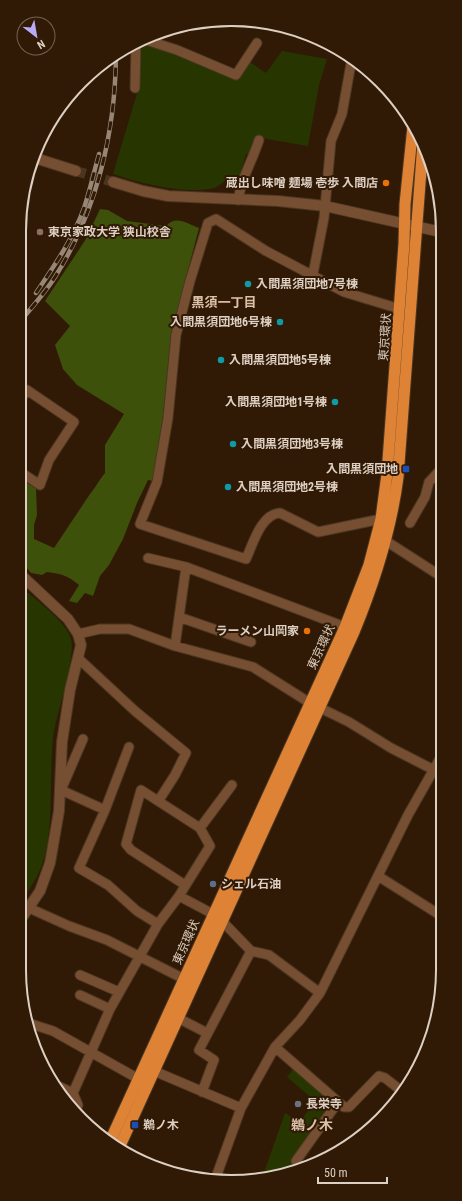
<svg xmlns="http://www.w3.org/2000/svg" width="462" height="1201" font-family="'Roboto Condensed','Noto Sans JP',sans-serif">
  <rect width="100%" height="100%" fill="#301a05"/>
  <path fill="#273600" d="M145,41L237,77L248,61L266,73L282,51L327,59L319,85L308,146L255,137L251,153L246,154L240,175H228L227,179C223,182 218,187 214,188C185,195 140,183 113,174L138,90L142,42Z
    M19,586C34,598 66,621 71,639C76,658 56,715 53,737C49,777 54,816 45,855C41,871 34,883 24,897L19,894Z
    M294,1068L333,1102L298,1167L273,1178H262L285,1113L300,1122L315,1101L287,1077Z"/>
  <path fill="#3d510a" d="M100,209L108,210L127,221L166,226C176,215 186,223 199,228L171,335L163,416L153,481L148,480L137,503L123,539L109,565L100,576L93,596L85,593L77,603L69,601L79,585C67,575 61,574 47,572L42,575L31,573L19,559V479L36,488L37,515L34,525V539L54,548L90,494C96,487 99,480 105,473V445L124,414L77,385L63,369L55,345L70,326L45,301L86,239Z"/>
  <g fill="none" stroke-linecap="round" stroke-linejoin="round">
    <path stroke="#4a3521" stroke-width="10" stroke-dasharray="10 5" stroke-linecap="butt" d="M76,171L113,182"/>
    <defs>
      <path id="minor" d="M299,32V33
        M146,40L177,50L236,75L257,43
        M135,88L136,44
        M238,200C242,176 252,162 259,140
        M313,274L324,218L331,141L342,114L352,58
        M19,402L27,390L74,422L49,460L40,485L19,471
        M381,519L318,532L280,513C261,514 253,544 246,559L140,524L157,482L168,418L176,335L190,281L208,223L216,219L266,251L344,292L400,309
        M410,523L425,497L429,482L442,468
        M386,541L442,577
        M148,558L186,567
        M179,617L251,642
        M78,634L100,629H129L175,646L253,667L310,703L349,722L391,748L434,770
        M175,646L186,567L345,627
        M79,659L135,711L186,753L175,775L159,800
        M83,739L61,790L105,810
        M129,747L105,810L79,868L108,885L137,911L158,924
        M378,876L443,917
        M185,885L131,850L126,844L141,790L200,828
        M179,896L213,914
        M29,908L69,926L107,940L184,979
        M223,922L251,951L269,955L320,993
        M80,975L119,992
        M80,995L110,1009
        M178,1018L207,1033
        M28,1023L53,1031L144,1082
        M275,1047L344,1107H349L379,1076L385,1078L403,1092
        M154,1071L241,1108
        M58,1086L73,1093
        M202,1092L214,1060L199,1050L251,951
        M75,1112L78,1105L73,1093L110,1009L158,924L179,896L210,846L200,828L232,785
        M119,1147L135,1157
        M301,1166L296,1161L338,1102
        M215,1180L241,1108L275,1047L300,1020L320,993L408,815L442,755"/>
      <path id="tertiary" d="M35,158L76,171
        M113,182L143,191L168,196L278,201L325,206L441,232
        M19,573L68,619L78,634L81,645L70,690L62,742L59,811L50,863L40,891L19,922"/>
      <path id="trunk" d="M110,1141L345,627L369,565L381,519L387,474L404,244L405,204L413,126
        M119,1148L354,632C375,581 391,531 398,477L423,143"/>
    </defs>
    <use href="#minor" stroke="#4c3723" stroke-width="11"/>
    <use href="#tertiary" stroke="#4c3723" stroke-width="12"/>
    <use href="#trunk" stroke="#4c3723" stroke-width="13"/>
    <use href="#minor" stroke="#764e31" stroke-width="9"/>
    <use href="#tertiary" stroke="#764e31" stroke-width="10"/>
    <use href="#trunk" stroke="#de8336" stroke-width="11"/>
    <defs>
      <path id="rail" d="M36,293C54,266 73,239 84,208C90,190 94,172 99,154
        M19,323C31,308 45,293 55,277C97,211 115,133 116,56"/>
    </defs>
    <use href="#rail" stroke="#978575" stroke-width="4.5"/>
    <use href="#rail" stroke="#301a05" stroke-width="3" stroke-dasharray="9" stroke-linecap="butt"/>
  </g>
  <g fill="#e8710a" stroke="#301a05" stroke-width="1.5">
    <circle cx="386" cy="183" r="4"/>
    <circle cx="307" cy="631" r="4"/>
  </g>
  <circle fill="#8d6e63" stroke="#301a05" stroke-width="1.5" cx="40" cy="232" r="4"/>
  <g fill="#0f9aa8" stroke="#301a05" stroke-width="1.5">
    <circle cx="248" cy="284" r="4"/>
    <circle cx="280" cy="322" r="4"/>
    <circle cx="221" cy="360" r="4"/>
    <circle cx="335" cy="402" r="4"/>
    <circle cx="233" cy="444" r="4"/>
    <circle cx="228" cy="487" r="4"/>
  </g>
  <g fill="#1a4fb4" stroke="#301a05" stroke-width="1.5">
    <rect x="402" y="465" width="8" height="8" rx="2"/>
    <rect x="131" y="1121" width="8" height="8" rx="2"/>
  </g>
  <circle fill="#5c6f8a" stroke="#301a05" stroke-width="1.5" cx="213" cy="884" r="4"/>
  <circle fill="#6b7280" stroke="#301a05" stroke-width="1.5" cx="298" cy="1104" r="4"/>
  <g text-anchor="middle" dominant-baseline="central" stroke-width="4" stroke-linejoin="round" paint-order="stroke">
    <g font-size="12" font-weight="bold" fill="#ddcfc2" stroke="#301a05" text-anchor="start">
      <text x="378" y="183" text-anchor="end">蔵出し味噌 麺場 壱歩 入間店</text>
      <text x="48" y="232">東京家政大学 狭山校舎</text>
      <text x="256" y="284">入間黒須団地7号棟</text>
      <text x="272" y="322" text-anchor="end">入間黒須団地6号棟</text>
      <text x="229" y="360">入間黒須団地5号棟</text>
      <text x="327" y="402" text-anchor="end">入間黒須団地1号棟</text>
      <text x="241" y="444">入間黒須団地3号棟</text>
      <text x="398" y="469" text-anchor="end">入間黒須団地</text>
      <text x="236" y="487">入間黒須団地2号棟</text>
      <text x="299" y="631" text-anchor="end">ラーメン山岡家</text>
      <text x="221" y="884">シェル石油</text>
      <text x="306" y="1104">長栄寺</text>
      <text x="143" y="1125">鵜ノ木</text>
    </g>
    <g font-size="12" fill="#ddcfc2" stroke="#301a05">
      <text transform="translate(385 337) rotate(-86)">東京環状</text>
      <text transform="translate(321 647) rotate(-65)">東京環状</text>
      <text transform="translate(186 942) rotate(-66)">東京環状</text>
    </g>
    <g font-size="13" font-weight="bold" fill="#ddc0a8" stroke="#301a05">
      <text x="224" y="302">黒須一丁目</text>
    </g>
    <g font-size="14" font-weight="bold" fill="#ddc0a8" stroke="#301a05">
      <text x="312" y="1125">鵜ノ木</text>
    </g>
  </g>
  <path d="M0 0H462V1201H0ZM231 26H231A205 205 0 0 1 436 231V970A205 205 0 0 1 231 1175H231A205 205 0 0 1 26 970V231A205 205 0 0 1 231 26Z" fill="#301a05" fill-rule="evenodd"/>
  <path fill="none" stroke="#ddcfc2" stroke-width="2" d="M231 26H231A205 205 0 0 1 436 231V970A205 205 0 0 1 231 1175H231A205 205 0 0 1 26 970V231A205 205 0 0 1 231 26Z"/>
  <g transform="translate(36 36) rotate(149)"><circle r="19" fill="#301a05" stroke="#756251"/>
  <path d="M0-3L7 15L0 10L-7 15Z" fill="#baaaf6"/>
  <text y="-6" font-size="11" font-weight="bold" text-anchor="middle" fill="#ddcfc2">N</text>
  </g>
  <path d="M318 1177v6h69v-6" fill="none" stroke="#ddcfc2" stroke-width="2"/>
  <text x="324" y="1177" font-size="12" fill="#ddcfc2" stroke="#301a05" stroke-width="3" paint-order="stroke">50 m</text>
</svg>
